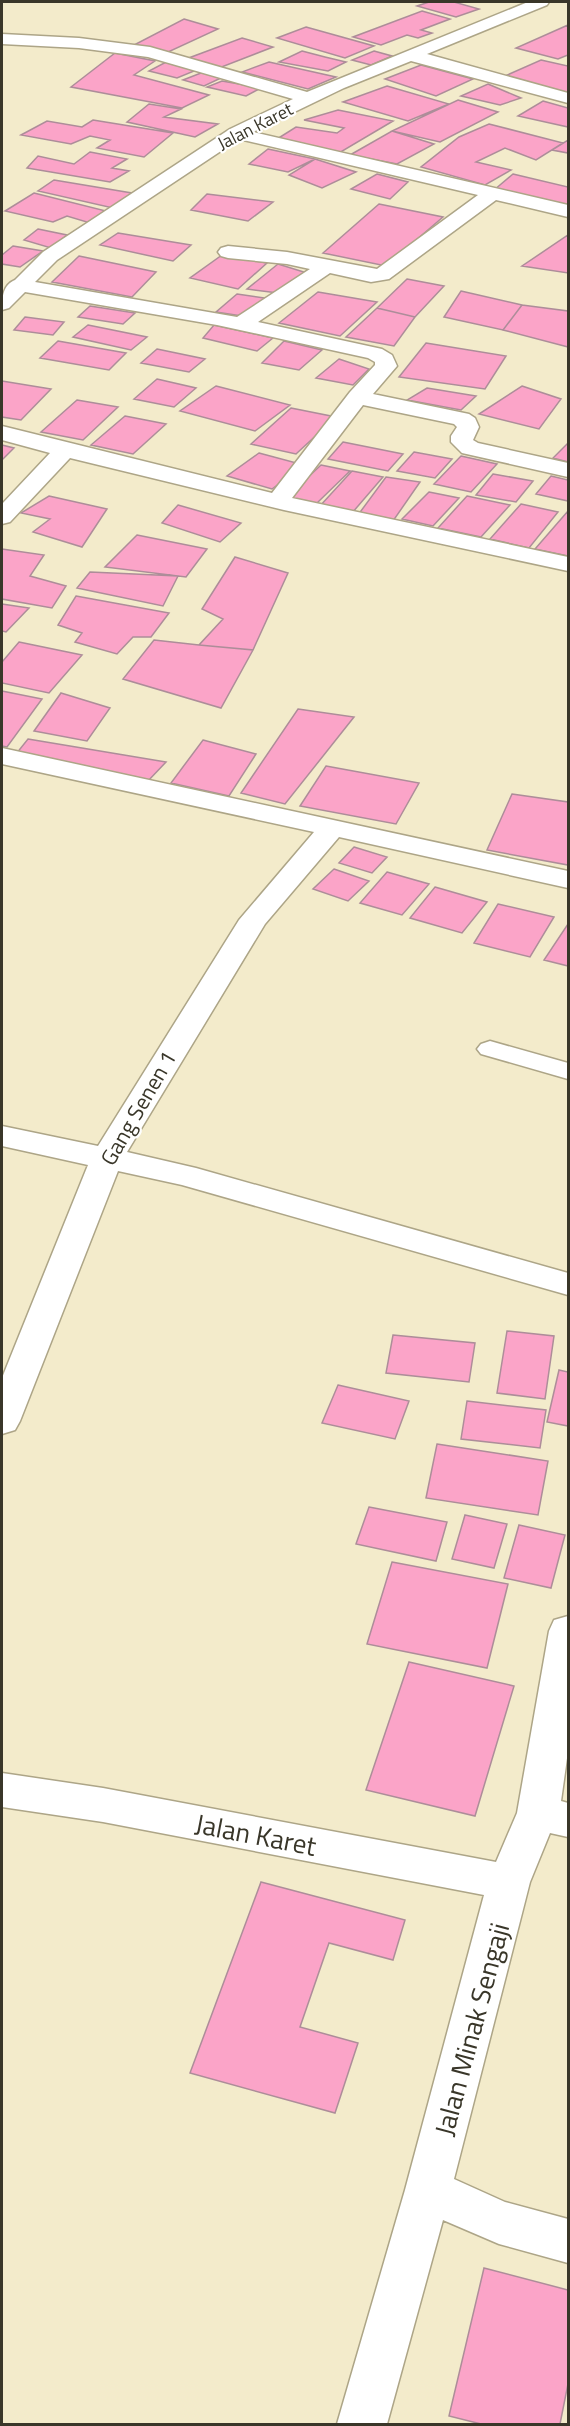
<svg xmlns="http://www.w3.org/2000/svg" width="570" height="2426" font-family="'Titillium Web',sans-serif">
  <rect width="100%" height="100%" fill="#f3ebcb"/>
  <path fill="#fba4c8" stroke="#ad8d99" stroke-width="1.5" d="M429,2H454L479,9L456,17L417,6Z
    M422,11L450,19L421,30L432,33L418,38L407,35L381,45L353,37Z
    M184,19L218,29L166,53L134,45Z
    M568,25V55L558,59L516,48Z
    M306,27L374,46L345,58L277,38Z
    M242,38L273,47L219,68L186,59Z
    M302,51L325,57L346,62L328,71L279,62Z
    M374,51L392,56L371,65L352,60Z
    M115,53L155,61L134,75L209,95L182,108L71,87Z
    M541,60L568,66V94L505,76Z
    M168,61L199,69L177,78L149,71Z
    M269,62L336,77L308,89L242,72Z
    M421,65L473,79L436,96L385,79Z
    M206,71L221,78L204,86L183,80Z
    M222,81L261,88L246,96L207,87Z
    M488,84L521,98L500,105L461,96Z
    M387,86L449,104L408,121L343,102Z
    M458,100L498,112L440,142L392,131Z
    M543,101L568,108V127L518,116Z
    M149,104L181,109L164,117L218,124L195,137L127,122Z
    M338,110L393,121L339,153L277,139L296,127L337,133L344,128L304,120Z
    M93,120L173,133L144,157L97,148L110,140L90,136L71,144L21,135L47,121L82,127Z
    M489,124L563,143L536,160L505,148L476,162L511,170L485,185L421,167L459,137Z
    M392,131L434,144L397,164L350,155Z
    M568,140V153L552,150Z
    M268,149L315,159L288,172L249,164Z
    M90,152L127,159L112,168L129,171L110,182L27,168L38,156L74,164Z
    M315,159L356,172L322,188L289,175Z
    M377,174L408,182L390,199L351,189Z
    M513,174L568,187V208L494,190Z
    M54,180L132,193L113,208L38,191Z
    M34,193L106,211L90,223L67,216L53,222L5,211Z
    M207,194L273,202L248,221L191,210Z
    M379,204L443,217L386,266L323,253Z
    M38,229L67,235L51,248L24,240Z
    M118,233L191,245L173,261L100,245Z
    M568,235V273L522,266Z
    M13,246L43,251L20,267L2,264V255Z
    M222,255L267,263L238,289L190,278Z
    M79,256L156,272L132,297L52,282Z
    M278,264L307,273L278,293L247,289Z
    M407,279L444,286L415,317L377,308Z
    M461,291L522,305L503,330L444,317Z
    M318,292L377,302L340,336L279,323Z
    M237,294L271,299L242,316L216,312Z
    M522,305L568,311V347L503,330Z
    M90,306L135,313L123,324L78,317Z
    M377,308L415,317L394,346L346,337Z
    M25,317L64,322L53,335L14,330Z
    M88,325L147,337L131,350L73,337Z
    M214,325L273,338L257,351L203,338Z
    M58,341L126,353L109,370L40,358Z
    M284,341L322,350L299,370L262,363Z
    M426,343L506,356L485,389L399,377Z
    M157,349L205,359L189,372L141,363Z
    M339,359L369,369L353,385L316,378Z
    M157,379L196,388L174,407L134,399Z
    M2,381L51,389L21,420L2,417Z
    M216,386L290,405L255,431L180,411Z
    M522,386L561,399L539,429L479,414Z
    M427,388L476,396L461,410L407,400Z
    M77,400L118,407L83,440L41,432Z
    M291,408L336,417L296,454L251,444Z
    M125,416L166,424L133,454L91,445Z
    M343,442L403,454L388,471L328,459Z
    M568,443V462L553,458Z
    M2,445L14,448L2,460Z
    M414,452L452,459L435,478L397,471Z
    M259,453L304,465L272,489L227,476Z
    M461,456L497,464L471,492L434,484Z
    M321,465L350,471L316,504L287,497Z
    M352,471L383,477L352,513L319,507Z
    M493,474L533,481L516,502L476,495Z
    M551,476L568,480V501L536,494Z
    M386,477L420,482L393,521L358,515Z
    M429,492L459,498L433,526L402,519Z
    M49,496L107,509L82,547L33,532L50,519L21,513Z
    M467,496L510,505L481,537L438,528Z
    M521,504L558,512L529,548L490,539Z
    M178,505L241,523L220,542L162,523Z
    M568,511V556L535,549Z
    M137,535L207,549L186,577L105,567Z
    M2,549L44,555L30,576L66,586L52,608L2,599Z
    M235,557L288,573L253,650L199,645L223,619L202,609Z
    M90,572L178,576L163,606L77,588Z
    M76,596L169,613L151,637H133L117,654L75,642L82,633L58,625Z
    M2,604L29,608L6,632L2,631Z
    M154,640L199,645L253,650L221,708L123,679Z
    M19,642L82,655L49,693L2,683V662Z
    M2,691L42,699L7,747L2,746Z
    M61,693L110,708L87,741L34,731Z
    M298,709L354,717L285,804L241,793Z
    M28,739L166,762L148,781L16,754Z
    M203,740L256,754L229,796L171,783Z
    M326,766L419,783L396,824L300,806Z
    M512,794L568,802V865L487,850Z
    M354,847L387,857L372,873L339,863Z
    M334,869L369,881L348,901L313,889Z
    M387,872L429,884L402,915L360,903Z
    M435,887L487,902L462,933L410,918Z
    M498,904L554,917L530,957L474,943Z
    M568,924V966L544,960Z
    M507,1331L554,1336L545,1399L497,1393Z
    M393,1335L475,1343L469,1382L386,1373Z
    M559,1370L568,1372V1426L547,1422Z
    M338,1385L409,1401L395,1439L322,1423Z
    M467,1401L546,1410L540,1448L461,1439Z
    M437,1444L548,1461L538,1515L426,1498Z
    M369,1507L447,1522L436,1561L356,1544Z
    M465,1515L507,1524L494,1568L452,1559Z
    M519,1525L565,1535L551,1588L504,1578Z
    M392,1562L508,1584L487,1668L367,1644Z
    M409,1662L514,1686L475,1816L366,1790Z
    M261,1882L405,1920L393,1960L329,1943L300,2027L358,2043L335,2113L190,2073Z
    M484,2268L568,2290V2384L560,2424H481L449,2416Z"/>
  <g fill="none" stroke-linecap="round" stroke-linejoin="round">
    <defs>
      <path id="lane" d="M490,1041L568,1063V1079L481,1054L477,1049L481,1044Z"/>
      <path id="street" d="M528,2H549L547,5L427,54L568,93V103L411,61L344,88L253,132L568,205V217L496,200L389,279L371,282L330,273L258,322L382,349L392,355L397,366L373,394L469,414L475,418L479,427L473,440L478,443L568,463V477L462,453L451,442V436L457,427L454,424L363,405L292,498L568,557V571L284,510L70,458L10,522L2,524V504L50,453L2,440V426L272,493L350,392L375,365V362L368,358L217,325L25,292L9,308L2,310C2,297 3,285 15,280L43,252L230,129L293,99L148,57L79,48L2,44V34L79,38L150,47L307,92ZM239,139L478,195L377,269L287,252L228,246L221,248L218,252L221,256L228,258L287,264L310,269L237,317L35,282L57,260Z
        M2,748L568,871V888L339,837L265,924L127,1152L196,1168L568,1273V1295L182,1185L118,1171L20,1421L15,1430L2,1434V1378L88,1165L2,1146V1126L98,1146L239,920L314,832L2,764Z
        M568,1616V1751L561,1801L568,1803V1837L550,1833L530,1882L454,2179L505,2202L568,2219V2263L499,2244L443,2220L387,2424H337L405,2190L484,1895L103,1822L2,1807V1773L103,1788L496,1862L517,1813L549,1631L554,1620Z"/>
    </defs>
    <use href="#lane" stroke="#ada587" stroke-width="3"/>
    <use href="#street" stroke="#ada587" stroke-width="3"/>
    <use href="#lane" fill="#fff" fill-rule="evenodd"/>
    <use href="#street" fill="#fff" fill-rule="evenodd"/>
  </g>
  <g text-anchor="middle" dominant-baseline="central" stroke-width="4.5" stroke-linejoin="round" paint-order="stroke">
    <g font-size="18" fill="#393629" stroke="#fff">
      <text transform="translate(255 126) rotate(-27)">Jalan Karet</text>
    </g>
    <g font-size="22" fill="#393629" stroke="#fff">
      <text transform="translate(138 1108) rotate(-60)">Gang Senen 1</text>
    </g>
    <g font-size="27" fill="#393629" stroke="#fff">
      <text transform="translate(256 1834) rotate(11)">Jalan Karet</text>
      <text transform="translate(471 2029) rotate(-75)">Jalan Minak Sengaji</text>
    </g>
  </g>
  <rect width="570" height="2426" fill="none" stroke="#393629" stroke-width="6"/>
</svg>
